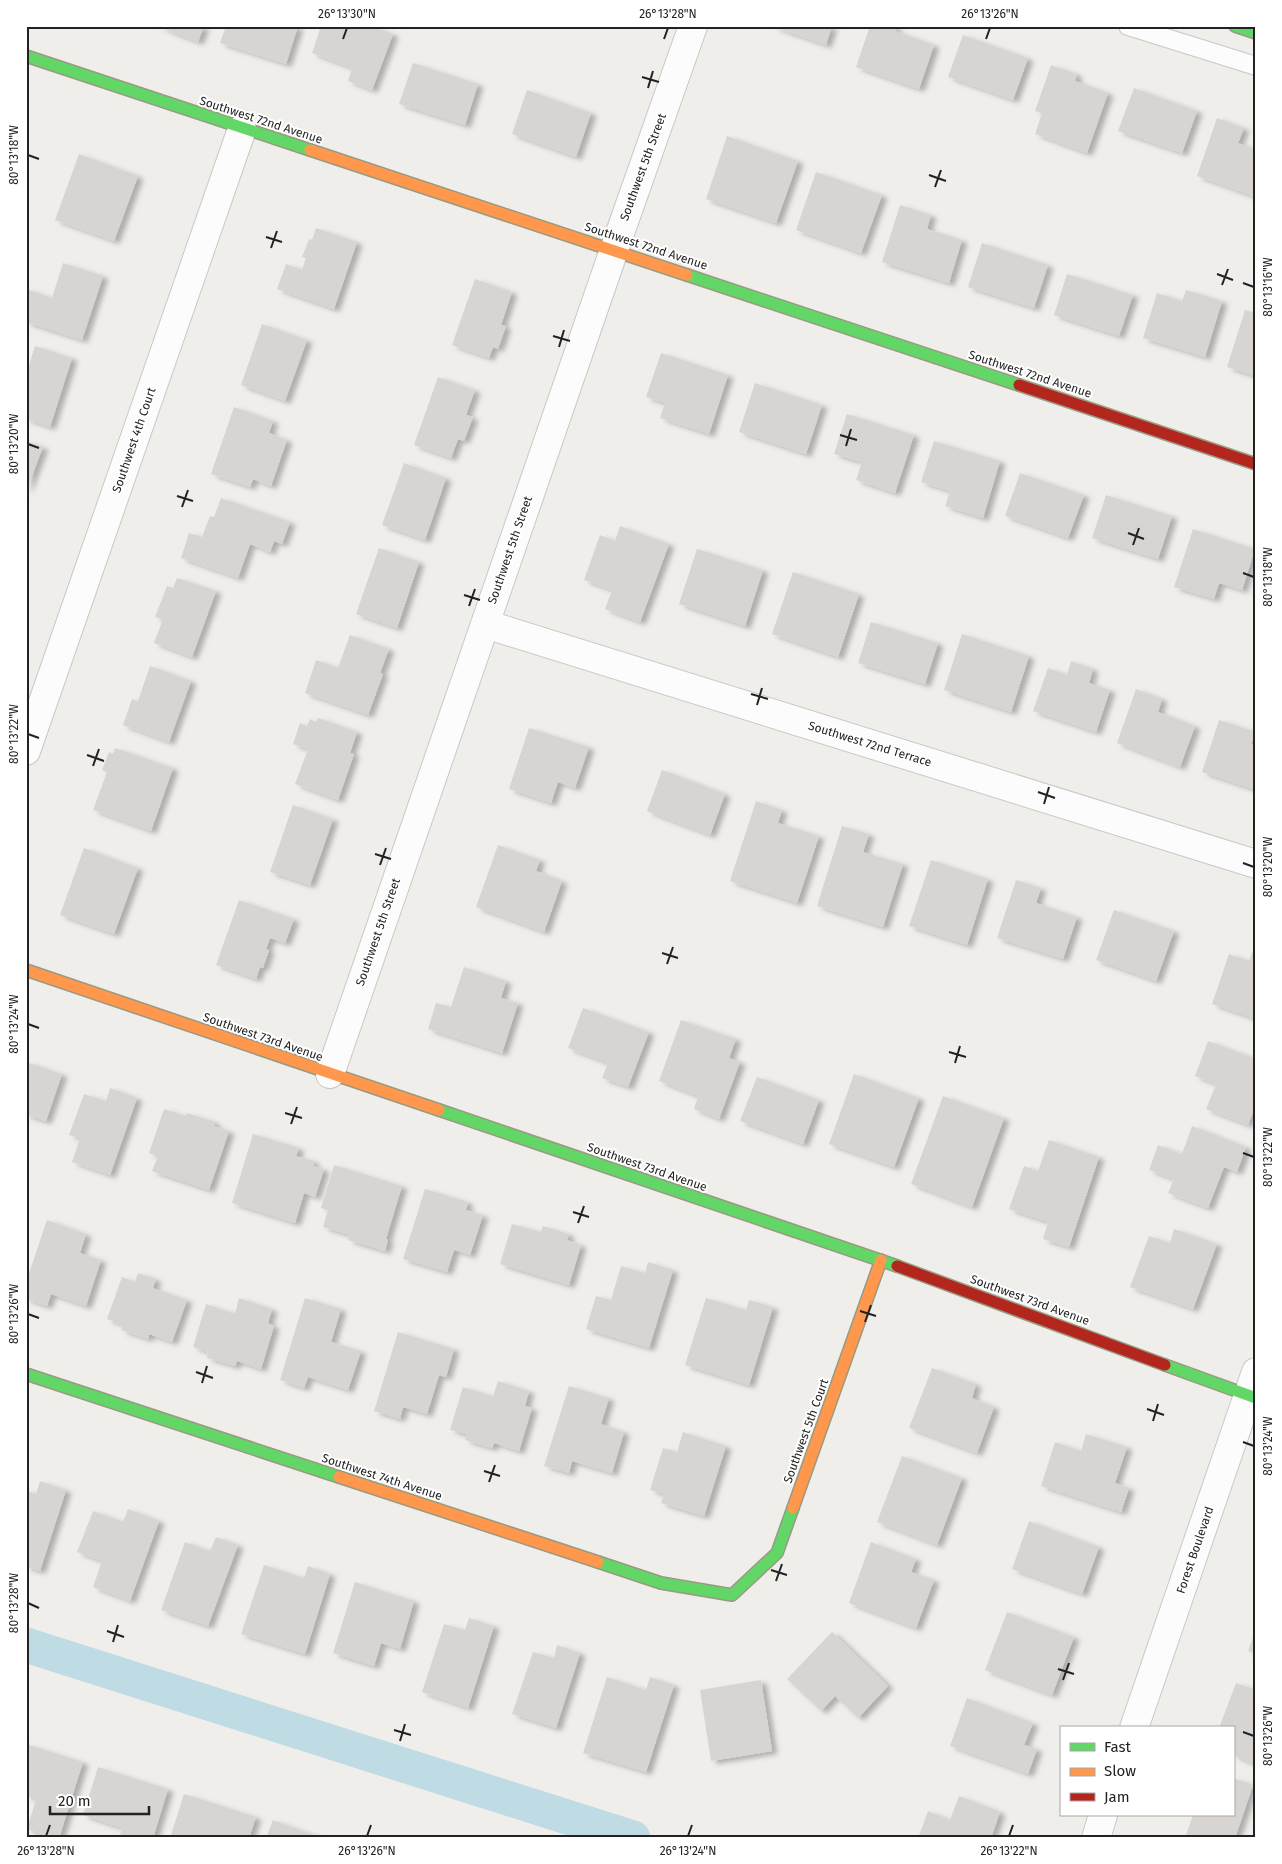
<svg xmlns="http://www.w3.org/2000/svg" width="1282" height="1864" font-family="'Fira Sans',sans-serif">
  <defs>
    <filter id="shadow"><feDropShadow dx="5.5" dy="3" stdDeviation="2.5" flood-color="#0004"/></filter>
  </defs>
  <rect width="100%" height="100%" fill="#f0eeeb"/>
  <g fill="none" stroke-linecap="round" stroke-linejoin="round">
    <path stroke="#bfdbe3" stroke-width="35" d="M26,1645L633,1838"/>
  </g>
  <path fill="#d7d4d2" filter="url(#shadow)" d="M157,26H204L198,42Z
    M226,26H298L286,64L220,43Z
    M321,26H371L393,34L372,90L348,81L352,68L312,53Z
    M771,26H832L826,45Z
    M870,26H896L895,31L934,45L919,89L856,67Z
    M963,35L1028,58L1013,100L948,77Z
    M413,63L478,84L465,125L399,104Z
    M1051,65L1077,74L1075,81L1108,93L1087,153L1035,134L1042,113L1035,111Z
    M1134,88L1197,111L1182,153L1118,131Z
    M527,90L591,113L576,157L512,134Z
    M1217,118L1244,128L1238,143L1256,149V197L1197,176Z
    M727,136L798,161L776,223L706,199Z
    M79,154L138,176L114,241L55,220Z
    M816,172L882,195L861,253L796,230Z
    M900,205L931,215L927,229L962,240L949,283L882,262Z
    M316,228L357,242L334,309L277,289L286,264L302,270L306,258L302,257L309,239L312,240Z
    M982,243L1048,265L1034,308L968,287Z
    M63,263L103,276L82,340L26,322V289L52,298Z
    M1067,274L1133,295L1119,336L1054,315Z
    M475,279L512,292L501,325L506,326L498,349L493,347L489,358L452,345Z
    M1186,290L1222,301L1205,357L1143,338L1157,293L1182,301Z
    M1245,310L1256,313V376L1227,367Z
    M262,324L307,340L285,401L241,385Z
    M35,346L72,358L50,427L26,419V375Z
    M661,353L728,375L709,434L660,418L665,403L646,397Z
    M438,377L475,390L466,415L473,417L464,441L458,439L451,458L414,445Z
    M755,383L822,405L806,454L739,432Z
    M234,407L273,421L269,433L287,440L271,486L253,479L250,487L211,474Z
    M847,414L914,435L895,493L856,480L862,462L834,454Z
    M26,441L43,447L26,491Z
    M934,441L1000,461L983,518L945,506L950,491L921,482Z
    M404,463L446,478L425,540L382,525Z
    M1020,473L1084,495L1068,538L1005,516Z
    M1106,495L1172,516L1158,559L1092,538Z
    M221,498L290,522L282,544L274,541L270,552L250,544L238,578L181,558L189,533L202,537L210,516L214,517Z
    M620,526L669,544L640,622L605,609L612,590L584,580L600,535L615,541Z
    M1193,529L1255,549L1242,590L1219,583L1214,599L1174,587Z
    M379,548L419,562L397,628L356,614Z
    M697,549L763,570L745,626L679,604Z
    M793,572L859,594L838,657L772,634Z
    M177,578L216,591L192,657L154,643L163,619L155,617L167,586L173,588Z
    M871,622L938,643L925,684L858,663Z
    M962,634L1029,656L1011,712L944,690Z
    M350,635L389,649L380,673L383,674L368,715L305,693L316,660L338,668Z
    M1071,661L1093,669L1089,683L1110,690L1096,732L1033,711L1048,668L1067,675Z
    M150,666L191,681L169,742L123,725L132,699L138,701Z
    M1136,689L1162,699L1158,712L1195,726L1180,767L1117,743Z
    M318,718L357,732L350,753L354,754L338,800L295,784L308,749L293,744L300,723L307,726L310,719L316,722Z
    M1219,720L1256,732L1251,744L1256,745V790L1202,772Z
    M529,728L589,747L575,788L558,782L551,803L509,789Z
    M115,748L173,768L151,831L93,810L107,772L102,770L109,752L113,754Z
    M662,770L725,794L710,835L647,811Z
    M756,801L782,810L778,823L819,836L797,903L730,881Z
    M293,805L333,819L310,885L270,872Z
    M842,826L869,834L863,852L903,864L883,927L817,906Z
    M498,845L540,860L536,871L562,881L544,932L476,907Z
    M84,848L138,868L114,934L60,915Z
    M931,860L988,879L967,945L909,926Z
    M1016,880L1041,888L1036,903L1077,917L1063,959L997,938Z
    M239,900L294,919L285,943L270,938L266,949L269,950L263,968L260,967L256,979L216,965Z
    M1114,910L1174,931L1156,981L1096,960Z
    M1256,943V1019L1212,1004L1229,954L1249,961Z
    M464,967L506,981L501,998L518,1003L502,1053L428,1029L436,1003L451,1007Z
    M583,1008L649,1032L628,1087L602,1078L608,1063L568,1048Z
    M681,1020L736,1039L729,1058L740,1062L719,1119L694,1109L698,1096L659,1081Z
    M1208,1041L1256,1059V1104L1248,1125L1206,1109L1216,1084L1195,1076Z
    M26,1062L62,1074L46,1121L26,1115Z
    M854,1074L919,1098L894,1167L829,1144Z
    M757,1077L819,1100L803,1144L740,1121Z
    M110,1088L137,1098L110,1175L72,1162L80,1138L69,1135L84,1094L106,1101Z
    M943,1096L1004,1118L972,1207L911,1184Z
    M164,1109L186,1116L187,1113L215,1122L214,1126L229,1131L209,1190L152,1171L158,1156L149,1153Z
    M1192,1126L1246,1147L1237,1172L1224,1167L1208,1208L1168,1193L1174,1179L1149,1170L1158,1145L1182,1154Z
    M253,1134L299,1148L296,1156L314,1161L313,1166L324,1169L315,1197L304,1193L295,1223L232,1203Z
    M1049,1140L1099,1157L1069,1247L1043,1239L1048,1222L1009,1209L1024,1166L1038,1171Z
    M334,1165L402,1186L386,1239L388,1240L385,1251L348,1240L350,1235L323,1227L328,1210L321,1208Z
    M425,1189L468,1202L466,1210L483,1215L470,1255L454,1250L447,1272L403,1259Z
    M47,1220L86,1234L80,1253L101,1260L86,1306L51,1294L47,1306L26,1299V1282Z
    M512,1224L541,1232L543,1226L569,1234L567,1240L581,1245L569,1285L500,1264Z
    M1174,1229L1217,1244L1193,1309L1130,1287L1149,1236L1170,1243Z
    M648,1262L673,1270L649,1348L586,1329L596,1296L611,1300L621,1266L645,1273Z
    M138,1273L156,1279L153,1288L187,1300L172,1342L149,1334L148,1339L121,1330L123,1325L107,1319L122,1277L135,1282Z
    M239,1298L272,1309L268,1323L274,1326L261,1369L237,1361L235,1366L207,1358L208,1352L193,1347L206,1304L235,1314Z
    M305,1298L341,1309L331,1342L361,1351L348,1390L308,1377L304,1388L280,1380Z
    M706,1298L746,1310L749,1300L773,1307L749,1385L685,1365Z
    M398,1332L454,1349L446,1377L439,1375L427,1414L403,1407L400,1419L374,1411Z
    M932,1368L976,1384L972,1398L994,1407L977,1453L909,1428Z
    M498,1381L529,1391L525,1406L532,1408L519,1451L494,1443L492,1448L465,1440L467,1434L450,1430L463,1387L493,1396Z
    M569,1386L609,1398L601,1424L624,1432L612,1473L572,1461L569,1473L544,1466Z
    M683,1432L726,1446L704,1516L661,1503L664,1494L650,1490L663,1448L677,1452Z
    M1086,1434L1127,1447L1115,1483L1129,1488L1121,1512L1041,1486L1055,1442L1081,1451Z
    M902,1456L962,1478L937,1545L877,1522Z
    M40,1481L66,1490L40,1571L26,1567V1490L36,1494Z
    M128,1509L159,1521L130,1601L93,1587L102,1561L77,1552L93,1511L123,1522Z
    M1029,1521L1099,1547L1082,1594L1012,1569Z
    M216,1537L238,1545L208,1626L161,1610L185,1542L210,1551Z
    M871,1542L916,1559L911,1572L934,1580L916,1628L849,1603Z
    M264,1565L304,1578L308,1566L330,1574L305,1654L241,1634Z
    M355,1582L414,1601L400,1649L381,1643L374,1666L333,1653Z
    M1007,1612L1074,1637L1052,1695L985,1670Z
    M469,1618L494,1626L468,1708L422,1692L444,1624L465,1630Z
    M1256,1629V1654L1248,1651Z
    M832,1632L888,1686L858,1718L835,1696L821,1711L787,1679Z
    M557,1645L580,1653L556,1728L512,1714L533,1652L554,1658Z
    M607,1677L646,1690L650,1677L674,1685L646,1772L583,1753Z
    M761,1680L772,1751L711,1761L700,1690Z
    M1236,1683L1256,1690V1753L1252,1763L1233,1755V1728H1219Z
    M967,1698L1033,1723L1024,1745L1037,1749L1028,1774L950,1746Z
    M26,1744L83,1762L59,1838H54L27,1829L36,1799L26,1796Z
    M98,1767L168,1789L153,1838H119L122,1828L83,1815Z
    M1233,1778L1253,1785L1235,1838H1194L1186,1835L1193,1815H1233Z
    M184,1794L256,1817L249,1838H170Z
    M959,1796L1000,1812L991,1838H918L928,1811L950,1820Z
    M273,1820L322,1838H266Z"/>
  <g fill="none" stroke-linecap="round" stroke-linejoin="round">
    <defs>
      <path id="lane" d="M1128,26L1256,66"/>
      <path id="street" d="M485,624L1256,864
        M26,751L242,129
        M330,1074L614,250L693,26
        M1134,1728L1256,1372
        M1096,1838L1103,1815"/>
      <path id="fast" d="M1235,26L1256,33
        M26,56L310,150
        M687,275L1019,385
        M439,1110L897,1266
        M1165,1365L1256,1398
        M26,1374L339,1477
        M598,1562L661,1583L732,1595L777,1553L793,1508"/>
      <path id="slow" d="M310,150L687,275
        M26,970L439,1110
        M339,1477L598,1562
        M793,1508L881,1260"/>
      <path id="jam" d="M1019,385L1256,464
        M897,1266L1165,1365"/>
    </defs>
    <use href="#lane" stroke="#c9c8c7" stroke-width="20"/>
    <use href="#street" stroke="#c9c8c7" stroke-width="30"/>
    <use href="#fast" stroke="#999a82" stroke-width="14"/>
    <use href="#slow" stroke="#999a82" stroke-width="14"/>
    <use href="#jam" stroke="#999a82" stroke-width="14"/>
    <use href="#lane" stroke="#fdfcfc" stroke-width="18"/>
    <use href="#street" stroke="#fdfcfc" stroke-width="28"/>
    <use href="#fast" stroke="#63d668" stroke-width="11"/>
    <use href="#slow" stroke="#ff974d" stroke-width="11"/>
    <use href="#jam" stroke="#b3261e" stroke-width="11"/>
  </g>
  <path fill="none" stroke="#222" stroke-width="2" d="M343,39L347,28M664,39L668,28M986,39L990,28M642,77L659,82M648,88L653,71M28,155L39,159M929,175L946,181M935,187L941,170M266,237L282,242M271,248L277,231M1217,274L1233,280M1243,283L1254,287M1222,285L1228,269M553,336L570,341M559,347L564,330M840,435L857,440M28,444L39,448M846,446L851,429M177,496L193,501M182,507L188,490M1128,533L1144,539M1133,545L1139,528M1243,573L1254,577M464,595L480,600M469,606L475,589M751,694L768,699M757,705L762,688M28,734L39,738M87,755L104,761M93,766L99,749M1038,792L1055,798M1044,804L1049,787M375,854L391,859M1243,863L1254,867M380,865L386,848M662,953L678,958M667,964L673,947M28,1024L39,1028M949,1052L966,1057M955,1063L960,1046M285,1113L302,1118M291,1124L297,1107M1243,1153L1254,1157M573,1212L589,1217M578,1223L584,1206M860,1311L876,1316M28,1314L39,1318M865,1322L871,1305M196,1372L213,1378M202,1383L207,1366M1147,1409L1164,1415M1153,1421L1158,1404M1243,1442L1254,1446M484,1471L500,1476M489,1482L495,1465M771,1570L787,1575M776,1581L782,1564M28,1603L39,1608M107,1631L124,1637M113,1642L118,1625M1058,1669L1074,1674M1063,1680L1069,1663M394,1730L411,1735M1243,1732L1254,1736M400,1741L405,1724M46,1836L50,1825M367,1836L371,1825M688,1836L692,1825M1009,1836L1013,1825"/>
  <g text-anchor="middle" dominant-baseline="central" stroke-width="4" stroke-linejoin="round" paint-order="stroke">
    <g font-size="12" fill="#222" stroke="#fff">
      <text transform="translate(261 120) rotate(18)">Southwest 72nd Avenue</text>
      <text transform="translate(643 167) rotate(-70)">Southwest 5th Street</text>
      <text transform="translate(646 246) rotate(18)">Southwest 72nd Avenue</text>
      <text transform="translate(1030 374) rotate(18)">Southwest 72nd Avenue</text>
      <text transform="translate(134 440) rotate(-71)">Southwest 4th Court</text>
      <text transform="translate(510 550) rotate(-71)">Southwest 5th Street</text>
      <text transform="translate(870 744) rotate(17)">Southwest 72nd Terrace</text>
      <text transform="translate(378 932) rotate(-71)">Southwest 5th Street</text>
      <text transform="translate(263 1037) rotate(19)">Southwest 73rd Avenue</text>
      <text transform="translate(647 1167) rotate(19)">Southwest 73rd Avenue</text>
      <text transform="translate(1030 1300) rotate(20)">Southwest 73rd Avenue</text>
      <text transform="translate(806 1431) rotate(-70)">Southwest 5th Court</text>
      <text transform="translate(382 1477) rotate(18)">Southwest 74th Avenue</text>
      <text transform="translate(1195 1550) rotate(-71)">Forest Boulevard</text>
    </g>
  </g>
  <rect width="1282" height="1864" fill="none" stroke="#ffffff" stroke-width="55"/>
  <rect x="1060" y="1726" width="175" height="90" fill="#ffffff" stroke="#a7a7a7"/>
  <rect x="1070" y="1743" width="25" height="8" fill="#63d668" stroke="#a7a7a7"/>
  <text x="1104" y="1752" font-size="15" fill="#222222">Fast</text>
  <rect x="1070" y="1768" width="25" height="8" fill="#ff974d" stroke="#a7a7a7"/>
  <text x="1104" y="1776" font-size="15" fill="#222222">Slow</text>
  <rect x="1070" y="1793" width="25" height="8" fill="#b3261e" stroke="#a7a7a7"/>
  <text x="1104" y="1802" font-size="15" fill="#222222">Jam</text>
  <path d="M50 1806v8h99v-8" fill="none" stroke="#222222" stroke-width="2.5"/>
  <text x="58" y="1806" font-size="15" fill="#222222" stroke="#ffffff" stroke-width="4" paint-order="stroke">20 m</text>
  <rect x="28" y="28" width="1226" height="1808" fill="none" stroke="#222" stroke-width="2"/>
  <g font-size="12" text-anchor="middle" fill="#222">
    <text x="347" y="18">26°13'30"N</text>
    <text x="668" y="18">26°13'28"N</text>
    <text x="990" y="18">26°13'26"N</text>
    <text transform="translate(14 155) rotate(-90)" y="4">80°13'18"W</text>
    <text transform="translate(1268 287) rotate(-90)" y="4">80°13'16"W</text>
    <text transform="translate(14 444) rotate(-90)" y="4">80°13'20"W</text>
    <text transform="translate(1268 577) rotate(-90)" y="4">80°13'18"W</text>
    <text transform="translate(14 734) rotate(-90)" y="4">80°13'22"W</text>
    <text transform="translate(1268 867) rotate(-90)" y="4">80°13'20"W</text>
    <text transform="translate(14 1024) rotate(-90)" y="4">80°13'24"W</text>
    <text transform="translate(1268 1157) rotate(-90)" y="4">80°13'22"W</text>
    <text transform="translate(14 1314) rotate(-90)" y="4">80°13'26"W</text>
    <text transform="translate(1268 1446) rotate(-90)" y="4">80°13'24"W</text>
    <text transform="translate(14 1603) rotate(-90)" y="4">80°13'28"W</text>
    <text transform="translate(1268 1736) rotate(-90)" y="4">80°13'26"W</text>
    <text x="46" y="1855">26°13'28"N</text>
    <text x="367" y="1855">26°13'26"N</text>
    <text x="688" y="1855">26°13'24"N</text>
    <text x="1009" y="1855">26°13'22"N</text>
  </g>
</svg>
